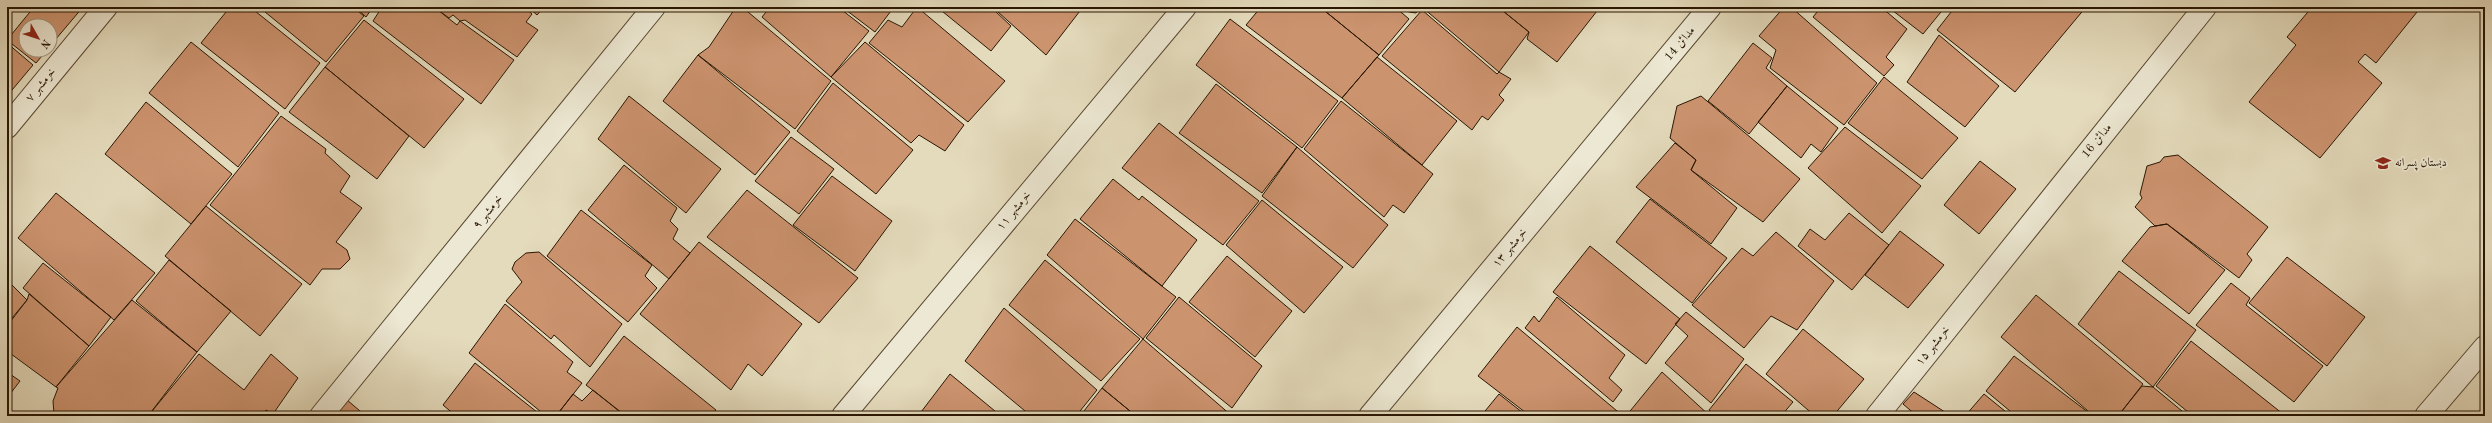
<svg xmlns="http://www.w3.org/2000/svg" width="2492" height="423" font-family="'Old Standard TT',Amiri,serif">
  <rect width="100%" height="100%" fill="#e4dbbc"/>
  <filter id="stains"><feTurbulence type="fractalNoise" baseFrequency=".005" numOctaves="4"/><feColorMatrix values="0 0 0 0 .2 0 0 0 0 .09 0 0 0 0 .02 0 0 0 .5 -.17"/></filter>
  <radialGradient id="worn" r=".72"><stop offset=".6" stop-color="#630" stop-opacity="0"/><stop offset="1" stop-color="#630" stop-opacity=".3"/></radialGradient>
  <path fill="#cc936f" stroke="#291603" d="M34,7H83L50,46V26H26V50H47L36,63L7,40Z
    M230,7H250L320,63L285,109L201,43Z
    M259,7H353L364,16L326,62Z
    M355,7H373L366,17Z
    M382,7H434L457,25L460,21L514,60L481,104L373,21Z
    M434,7H524L532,14L526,22L538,30L517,57L465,20L460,21L453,15L449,18Z
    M528,7H544L537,15Z
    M736,7H742L831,81L795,129L698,55L709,47Z
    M770,7H838L869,31L831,77L762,17Z
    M842,7H894L875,32Z
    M917,7L1005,81L968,122L869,43L888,20L902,27Z
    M937,7H999L995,11L1011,26L991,51Z
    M1002,7H1083L1046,55L998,12Z
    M1261,7H1320L1379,55L1342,98L1246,25Z
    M1320,7H1395L1409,19L1379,55Z
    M1402,7H1420L1416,13L1409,12Z
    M1498,7L1529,32L1499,72L1423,8Z
    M1498,7H1592L1597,11L1557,62L1527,39L1529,32Z
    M1784,7H1791L1877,83L1844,125L1770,68L1776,50L1759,36Z
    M1821,7H1881L1907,29L1886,57L1894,65L1884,76L1813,17Z
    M1888,7H1945L1923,34Z
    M1955,7H2086L2015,92L1937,30Z
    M2312,7H2421L2376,63L2365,54L2358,62L2382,83L2320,158L2249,102L2296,45L2287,37Z
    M1422,10L1497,74L1499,72L1511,79L1499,95L1504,100L1488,120L1482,116L1472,130L1382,56Z
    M1230,19L1338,101L1302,148L1196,65Z
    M364,20L464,99L424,148L325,67Z
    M1939,35L1999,86L1965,127L1907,82Z
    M191,42L279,113L238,167L149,93Z
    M865,42L964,125L945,151L919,135L911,143L831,77Z
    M7,43L33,65L7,96Z
    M1753,43L1772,58L1766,68L1787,86L1749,134L1708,101Z
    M698,55L790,132L755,175L663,101Z
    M1377,57L1457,121L1422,165L1342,98Z
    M325,67L409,136L377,179L289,112Z
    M1884,77L1958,138L1922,179L1848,123Z
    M833,83L913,150L876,194L797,131Z
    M1216,84L1297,147L1262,193L1179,133Z
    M1787,86L1838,128L1821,152L1811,144L1801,158L1758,122Z
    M629,96L721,169L686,213L598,139Z
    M1701,96L1800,179L1763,222L1691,170L1696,160L1670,138L1677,106Z
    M1341,101L1433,174L1404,213L1393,205L1384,217L1304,149Z
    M146,102L232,174L191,224L105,154Z
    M281,116L326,149L325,153L350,176L340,192L362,208L336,242L347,250L350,259L340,269H322L310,285L210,205Z
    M1159,123L1259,201L1223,245L1122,168Z
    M1845,127L1921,186L1882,233L1808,168Z
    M791,137L834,169L799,214L755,181Z
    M1675,143L1696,160L1691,170L1737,208L1711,244L1636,187Z
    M1297,147L1388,225L1353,268L1262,196Z
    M2178,155L2268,227L2247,254L2252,260L2239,278L2167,224L2155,226L2135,207L2142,198L2140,194L2147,166L2160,162L2164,157Z
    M1980,161L2016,189L1979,234L1944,205Z
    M624,165L677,208L670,221L678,229L673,239L690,253L669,279L588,210Z
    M832,176L892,221L855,271L793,225Z
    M1113,179L1139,200L1142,196L1197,240L1162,286L1080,219Z
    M747,190L858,278L819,323L707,237Z
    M56,193L155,273L114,320L18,238Z
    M1650,199L1727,258L1692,303L1616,242Z
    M1262,200L1343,267L1304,313L1226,245Z
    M206,206L302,284L260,336L165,256Z
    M581,210L652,265L645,276L657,288L628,322L547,256Z
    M1849,213L1889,245L1852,290L1798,246L1810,229L1825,240Z
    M1075,219L1176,297L1143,339L1047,255Z
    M2167,224L2225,270L2189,314L2122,261L2150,227Z
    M1900,231L1944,265L1908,308L1865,275Z
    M1776,232L1834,281L1797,330L1771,316L1744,348L1692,305L1742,248L1753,256Z
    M699,242L802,324L762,376L748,364L731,390L640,314Z
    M1590,246L1680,319L1646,364L1553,292Z
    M539,252L622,324L590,367L554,335L551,339L506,301L522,282L512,269L515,262L526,253Z
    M1227,256L1292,311L1255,357L1189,302Z
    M2287,257L2365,317L2327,366L2249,303Z
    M169,260L231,311L197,352L136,301Z
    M1045,260L1140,339L1101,381L1009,305Z
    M43,263L111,317L89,346L23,288Z
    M2119,271L2196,330L2153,387L2078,324Z
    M7,280L27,300L7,324Z
    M2231,283L2250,298L2246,305L2323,366L2294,402L2196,325Z
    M29,294L89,346L56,387L7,351V326L27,300Z
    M2036,295L2143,384L2118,416H2094L2001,337Z
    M1179,297L1262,366L1232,408L1146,338Z
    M1557,297L1625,355L1609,378L1622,390L1613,402L1525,328L1534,316L1539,322Z
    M132,300L197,352L148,416L54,414L53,401L58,388L56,387Z
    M505,304L573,362L567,372L582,383L556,416H546L469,353Z
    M1004,308L1097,390L1076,416H1031L965,361Z
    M1686,312L1744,359L1711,403L1665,363L1688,336L1675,324Z
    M1517,327L1623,416H1530L1478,376Z
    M1803,329L1864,379L1833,416H1815L1766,374Z
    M624,336L716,410L711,416H626L586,385Z
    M1143,339L1232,416H1136L1102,388Z
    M2191,341L2283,414L2284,416H2193L2156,386Z
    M199,354L244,390L271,354L298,378L273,414L266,410L261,416H148Z
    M2014,356L2093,416H2016L1986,391Z
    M475,363L542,416H456L443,405Z
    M1746,364L1793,402L1781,416H1716L1709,410Z
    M7,372L20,381L7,398Z
    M1662,372L1710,416H1626Z
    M950,374L1001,416H918Z
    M2142,386L2153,387L2188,416H2118Z
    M1102,388L1136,416H1080Z
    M593,390L625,416H556L573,394L582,401Z
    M1914,392L1951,416H1917L1903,404Z
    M1499,394L1527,416H1481Z
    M1984,394L2011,416H1965Z
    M347,400L366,416H333Z"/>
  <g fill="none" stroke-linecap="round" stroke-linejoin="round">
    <defs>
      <path id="street" d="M7,127L106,7
        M321,416L654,7
        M843,416L1185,7
        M1370,416L1710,7
        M1877,416L2205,7
        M2426,416L2485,347"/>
    </defs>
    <use href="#street" stroke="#584731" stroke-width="24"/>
    <use href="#street" stroke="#ede8d3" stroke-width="22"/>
  </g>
  <defs>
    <symbol id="school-bare" viewBox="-9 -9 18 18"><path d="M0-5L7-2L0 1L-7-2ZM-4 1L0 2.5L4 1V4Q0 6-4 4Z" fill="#8f2418" stroke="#ede8d3" stroke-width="2.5" paint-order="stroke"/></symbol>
  </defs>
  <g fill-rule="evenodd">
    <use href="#school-bare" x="2372" y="152" width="22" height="22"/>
  </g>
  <g text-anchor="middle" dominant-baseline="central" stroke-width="3.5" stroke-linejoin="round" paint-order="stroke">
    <g font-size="12" fill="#291603" stroke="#ede8d3">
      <text transform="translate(1680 44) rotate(-50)">مدائن 14</text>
      <text transform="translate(41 85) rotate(-50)">خرمشهر ۷</text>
      <text transform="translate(2097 141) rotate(-51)">مدائن 16</text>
      <text transform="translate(1014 211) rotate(-50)">خرمشهر ۱۱</text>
      <text transform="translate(488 212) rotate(-51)">خرمشهر ۹</text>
      <text transform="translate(1510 248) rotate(-50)">خرمشهر ۱۳</text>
      <text transform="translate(1933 346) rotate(-51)">خرمشهر ۱۵</text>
    </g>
    <g font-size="12" fill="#291603" stroke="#ede8d3" text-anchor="start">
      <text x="2395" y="163">دبستان پسرانه</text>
    </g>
  </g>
  <rect width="2492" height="423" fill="none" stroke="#e4dbbc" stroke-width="24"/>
  <rect x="8" y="8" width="2476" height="407" fill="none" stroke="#291603" stroke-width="2"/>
  <rect x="12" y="12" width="2468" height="399" fill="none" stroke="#291603"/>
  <g transform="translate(38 38) rotate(129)"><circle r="19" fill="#ede8d3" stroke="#9f9480"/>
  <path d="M0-3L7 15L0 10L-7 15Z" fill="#8f2418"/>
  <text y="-6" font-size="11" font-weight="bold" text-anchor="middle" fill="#291603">N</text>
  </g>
  <rect width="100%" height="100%" filter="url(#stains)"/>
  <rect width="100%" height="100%" fill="url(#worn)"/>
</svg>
